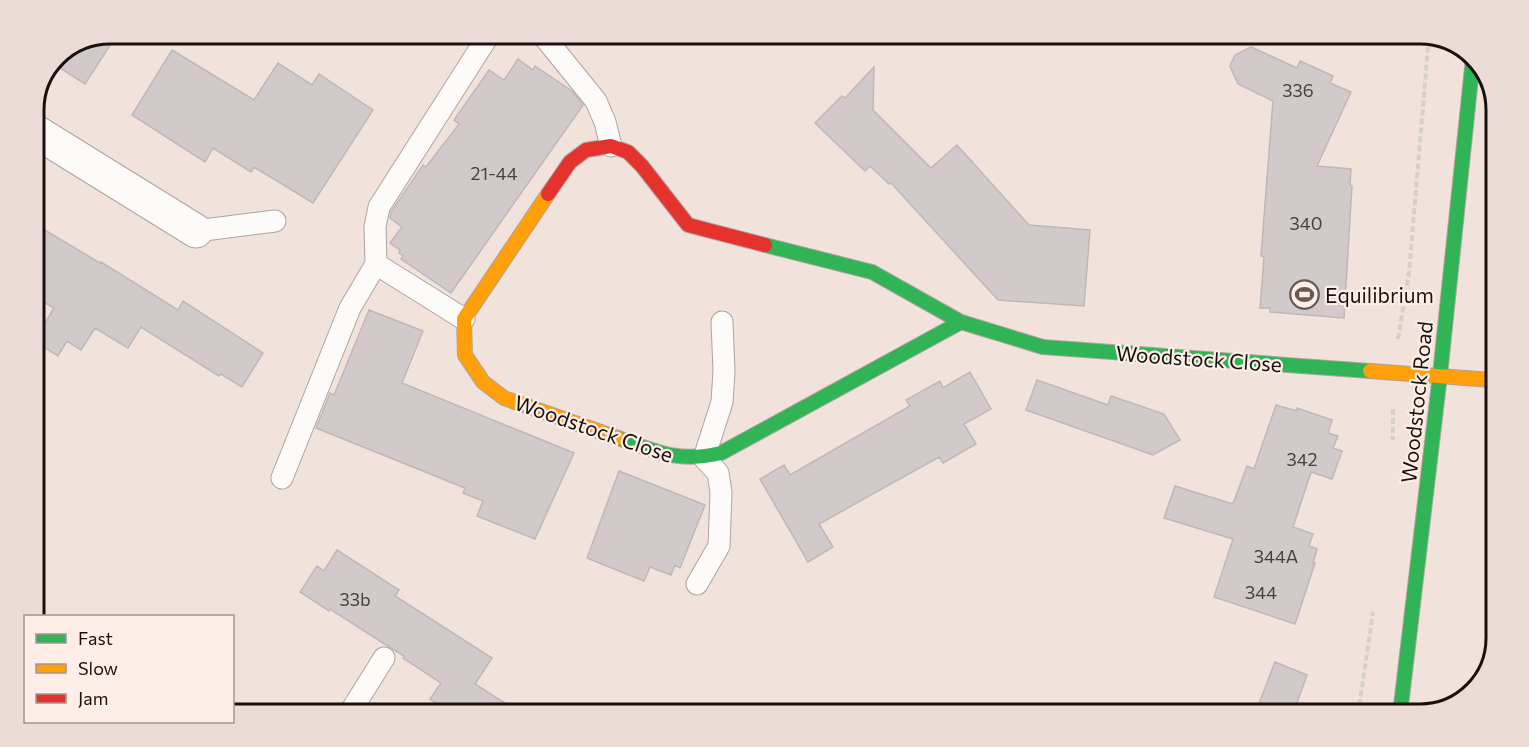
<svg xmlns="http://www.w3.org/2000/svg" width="1529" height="747" font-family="Commissioner,sans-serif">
  <rect width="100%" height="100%" fill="#f1e2dc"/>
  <path fill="#d2c9ca" stroke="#c0b7b8" stroke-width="1.5" d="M110,33H118L85,84L52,63L56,55Z
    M1251,47L1297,68L1300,61L1333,76L1330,83L1351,92L1317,166L1351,169L1350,185L1352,186L1344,318L1270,312V308H1260L1264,257L1261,256L1273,101L1238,84L1230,66L1235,55Z
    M172,50L254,100L278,63L312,85L319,74L373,110L313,203L254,167L251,172L213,148L205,162L132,115Z
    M518,59L533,70L535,66L572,91L583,105L451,293L401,259L403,256L399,253L400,250L390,243L402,227L390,218L391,212L423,165L426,167L459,124L454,120L489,70L504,80Z
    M874,67L873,110L931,168L957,145L1029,225L1090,230L1084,306L998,300L891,183L889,184L870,166L865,171L815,123L842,96L845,98Z
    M33,223L100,263L101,262L178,310L183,301L263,353L242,387L221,374L219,376L141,327L128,348L95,328L81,350L67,341L58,356L34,341L54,308L33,296Z
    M369,310L423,331L402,383L574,453L535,539L477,516L483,501L463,493L465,488L316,428L330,393L334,395Z
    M970,372L991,409L964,424L976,444L943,463L939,457L819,524L833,547L808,562L760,479L784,465L790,475L910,406L906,400L940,381L943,388Z
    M1037,380L1108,405L1111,396L1164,414L1180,440L1153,455L1026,410Z
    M1276,405L1297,411V408L1332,420L1328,433L1338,436L1333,448L1342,451L1332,479L1311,472L1293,527L1313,534L1309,546L1317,549L1313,563H1315L1295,624L1214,597L1233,539L1164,518L1175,486L1233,504L1247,466L1254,469Z
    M619,471L705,505L680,568L675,565L671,575L650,567L644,581L587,558Z
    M337,550L399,590L395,596L492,658L475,684L522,714H453L430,699L441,683L403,658L404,656L391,648L330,609L329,611L300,592L317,566L324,571Z
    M1275,662L1307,675L1293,714H1255Z"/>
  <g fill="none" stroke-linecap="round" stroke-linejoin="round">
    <defs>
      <path id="lane" d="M541,33L596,101L605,122L611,146
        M196,231L275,221
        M376,264L464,319
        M282,478L350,308L376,264L375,227L379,207L490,33
        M697,584L719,546L721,492L718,473L704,458L722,402L724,371L722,322
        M349,714L384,658"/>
      <path id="street" d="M33,130L196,231"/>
      <path id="fast" d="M765,245L872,272L961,322L1043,347L1370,371
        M618,438C657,452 679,463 721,453L961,322
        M1400,714L1440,375L1473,58"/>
      <path id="slow" d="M548,194L464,319L465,355L483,382L504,398L618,438
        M1370,371L1492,380"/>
      <path id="jam" d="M548,194L570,162L586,150L611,146L628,152L642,166L688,225L765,245"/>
    </defs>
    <use href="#lane" stroke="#aea39e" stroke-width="23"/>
    <use href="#street" stroke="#aea39e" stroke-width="35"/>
    <use href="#fast" stroke="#aea39e" stroke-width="16"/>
    <use href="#slow" stroke="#aea39e" stroke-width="16"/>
    <use href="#jam" stroke="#aea39e" stroke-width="16"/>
    <path stroke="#d5d0ce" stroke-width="4" stroke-dasharray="6 3" stroke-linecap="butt" d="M1398,339L1409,273L1429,35
      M1393,409V440
      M1358,714L1373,612"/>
    <use href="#lane" stroke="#fdfbfa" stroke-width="21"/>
    <use href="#street" stroke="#fdfbfa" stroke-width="33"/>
    <use href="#fast" stroke="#30b455" stroke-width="14"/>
    <use href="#slow" stroke="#ff9f0a" stroke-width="14"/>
    <use href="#jam" stroke="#e5322d" stroke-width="14"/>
  </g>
  <defs>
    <symbol id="stadium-ring" viewBox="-11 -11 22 22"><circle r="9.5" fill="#feeee8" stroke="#655a56" stroke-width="1.5"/><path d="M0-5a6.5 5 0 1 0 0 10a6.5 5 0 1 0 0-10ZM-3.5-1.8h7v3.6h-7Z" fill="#655a56"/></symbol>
  </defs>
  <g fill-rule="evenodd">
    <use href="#stadium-ring" x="1288" y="278" width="33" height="33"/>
  </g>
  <g text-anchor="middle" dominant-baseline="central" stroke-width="4.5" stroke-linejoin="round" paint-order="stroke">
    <g font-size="18" fill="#483f3d">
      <text x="1298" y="90">336</text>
      <text x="494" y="173">21-44</text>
      <text x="1306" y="223">340</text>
      <text x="1302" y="459">342</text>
      <text x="1276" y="556">344A</text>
      <text x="1261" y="592">344</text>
      <text x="355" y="599">33b</text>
    </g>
    <g font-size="21" fill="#1a110e" stroke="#feeee8" text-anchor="start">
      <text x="1325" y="294">Equilibrium</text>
    </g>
    <g font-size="21" fill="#1a110e" stroke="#feeee8">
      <text transform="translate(1199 358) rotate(4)">Woodstock Close</text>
      <text transform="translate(1416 402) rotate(-84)">Woodstock Road</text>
      <text transform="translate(594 428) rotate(19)">Woodstock Close</text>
    </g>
  </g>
  <path d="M0 0H1529V747H0ZM110 44H1420A66 66 0 0 1 1486 110V638A66 66 0 0 1 1420 704H110A66 66 0 0 1 44 638V110A66 66 0 0 1 110 44Z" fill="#ecdcd7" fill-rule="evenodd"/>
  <path fill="none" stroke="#1a110e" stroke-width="3" d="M110 44H1420A66 66 0 0 1 1486 110V638A66 66 0 0 1 1420 704H110A66 66 0 0 1 44 638V110A66 66 0 0 1 110 44Z"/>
  <rect x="24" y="615" width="210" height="108" fill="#feeee8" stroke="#a39691" stroke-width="1.5"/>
  <rect x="36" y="634" width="30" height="9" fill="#30b455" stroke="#a39691" stroke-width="1.5"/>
  <text x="78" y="645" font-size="18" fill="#1a110e">Fast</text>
  <rect x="36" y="664" width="30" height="9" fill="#ff9f0a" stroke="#a39691" stroke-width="1.5"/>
  <text x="78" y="675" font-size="18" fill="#1a110e">Slow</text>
  <rect x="36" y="694" width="30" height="9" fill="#e5322d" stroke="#a39691" stroke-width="1.5"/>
  <text x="78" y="705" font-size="18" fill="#1a110e">Jam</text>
</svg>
